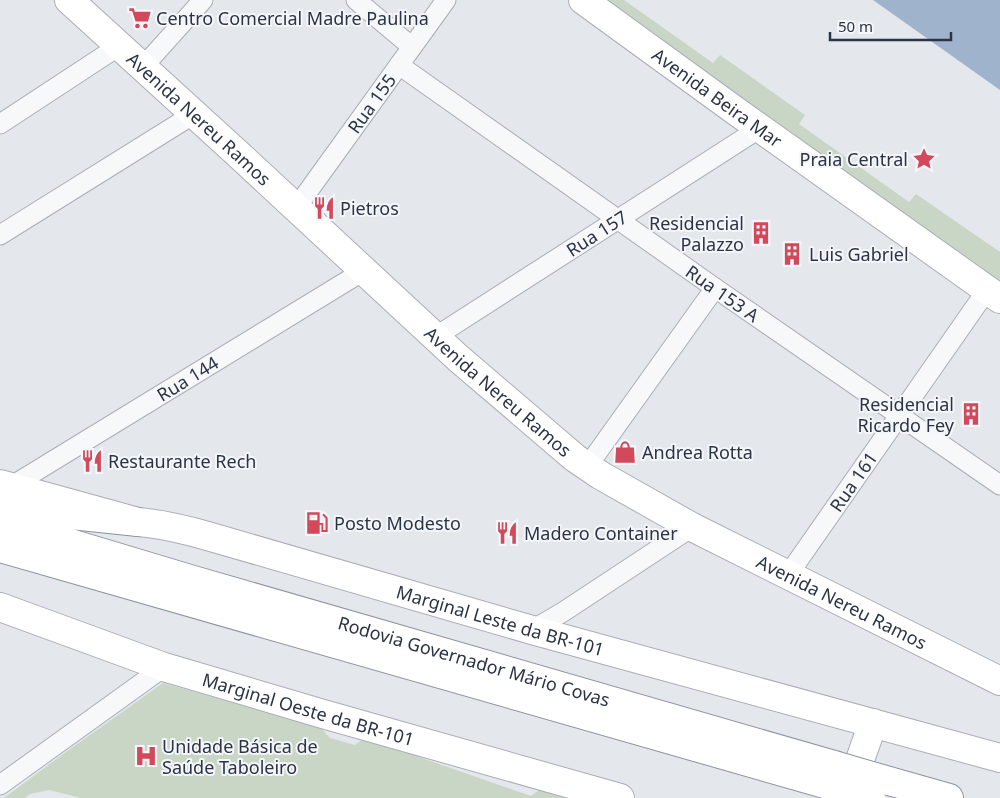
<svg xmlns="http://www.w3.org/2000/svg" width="1000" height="798" font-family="'Noto Sans',sans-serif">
  <rect width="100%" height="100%" fill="#e4e7ec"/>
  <path fill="#c9d6c5" d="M597,0H624L713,63L720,55L805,115L799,124L909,202L916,194L1000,252V288Z
    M163,683L320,727L330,738L355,745L367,736L413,751L419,757L531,796L539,790L566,798H81L49,790L30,794L25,798H4L66,752Z"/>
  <path fill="#9fb4cc" d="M873,0H1000V90Z"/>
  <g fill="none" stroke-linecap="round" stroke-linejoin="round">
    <defs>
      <g id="street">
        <path d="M356,0L412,47"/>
        <path id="s1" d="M399,65L715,288L1000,485"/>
        <path d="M142,68L203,0"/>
        <path d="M0,124L119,46"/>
        <path id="s2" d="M296,208L446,0"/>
        <path d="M0,235L194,114"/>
        <path id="s3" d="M435,337L760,128"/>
        <path d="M587,467L715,288"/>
        <path id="s4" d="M10,487L365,270"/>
        <path id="s5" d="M788,575L987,290"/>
        <path d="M532,630L563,612L692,527"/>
        <path d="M0,785L164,667"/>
      </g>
      <g id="secondary">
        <path id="s6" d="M69,0L238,154L458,358L575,458L600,475L692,527L1000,681"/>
        <path id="s7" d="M583,0L733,109L1000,299"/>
        <path id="s8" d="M0,484L138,522C163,524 187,530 211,537L532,630L1000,758"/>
        <path id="s9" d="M0,607L164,667L323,714L620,798"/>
        <path d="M848,794L873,723"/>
      </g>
      <g id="highway">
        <path d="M0,507L21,513L81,516L138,522"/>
        <path id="s10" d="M0,522L190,579L834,765"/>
        <path d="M0,548L828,785"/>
        <path d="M889,781L949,798"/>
      </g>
    </defs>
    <use href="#street" stroke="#a9aeb7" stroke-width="21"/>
    <use href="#secondary" stroke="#a9aeb7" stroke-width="30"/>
    <use href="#highway" stroke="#8b94a3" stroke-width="30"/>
    <use href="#street" stroke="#f7f8fa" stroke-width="19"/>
    <use href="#secondary" stroke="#fff" stroke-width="28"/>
    <use href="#highway" stroke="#fff" stroke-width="28"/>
    <defs>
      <path id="highway-bridge" d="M834,765L889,781
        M828,785L871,798"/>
    </defs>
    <use href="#highway-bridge" stroke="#8b94a3" stroke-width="30" stroke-linecap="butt"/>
    <use href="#highway-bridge" stroke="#fff" stroke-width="28"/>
  </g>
  <defs>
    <symbol id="supermarket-bare" viewBox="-9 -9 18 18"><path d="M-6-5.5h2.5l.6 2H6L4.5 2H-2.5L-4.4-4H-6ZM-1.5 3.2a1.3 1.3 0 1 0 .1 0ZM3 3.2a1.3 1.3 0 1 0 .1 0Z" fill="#d1495b" stroke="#f4f6f9" stroke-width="2.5" paint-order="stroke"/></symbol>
    <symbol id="sight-bare" viewBox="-9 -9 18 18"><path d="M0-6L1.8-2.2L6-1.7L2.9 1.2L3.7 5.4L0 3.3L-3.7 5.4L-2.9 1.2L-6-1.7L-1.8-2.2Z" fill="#d1495b" stroke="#f4f6f9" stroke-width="2.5" paint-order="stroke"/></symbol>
    <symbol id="restaurant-bare" viewBox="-9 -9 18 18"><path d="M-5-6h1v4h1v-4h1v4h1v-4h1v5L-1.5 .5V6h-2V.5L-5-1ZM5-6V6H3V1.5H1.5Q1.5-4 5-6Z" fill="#d1495b" stroke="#f4f6f9" stroke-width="2.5" paint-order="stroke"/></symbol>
    <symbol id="building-bare" viewBox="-9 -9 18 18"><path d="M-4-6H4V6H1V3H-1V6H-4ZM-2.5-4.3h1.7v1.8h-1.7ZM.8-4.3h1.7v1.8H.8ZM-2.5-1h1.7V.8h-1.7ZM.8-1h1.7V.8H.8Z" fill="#d1495b" stroke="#f4f6f9" stroke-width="2.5" paint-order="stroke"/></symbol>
    <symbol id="shop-bare" viewBox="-9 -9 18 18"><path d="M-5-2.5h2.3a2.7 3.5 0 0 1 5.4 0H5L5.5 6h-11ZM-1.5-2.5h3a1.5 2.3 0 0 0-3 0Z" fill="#d1495b" stroke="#f4f6f9" stroke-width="2.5" paint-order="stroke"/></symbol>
    <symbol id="fuel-bare" viewBox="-9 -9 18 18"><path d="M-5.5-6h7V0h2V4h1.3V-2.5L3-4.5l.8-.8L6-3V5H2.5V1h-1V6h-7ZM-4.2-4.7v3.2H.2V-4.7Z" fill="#d1495b" stroke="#f4f6f9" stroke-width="2.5" paint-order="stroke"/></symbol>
    <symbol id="hospital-bare" viewBox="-9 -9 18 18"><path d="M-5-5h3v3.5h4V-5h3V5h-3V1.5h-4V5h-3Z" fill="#d1495b" stroke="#f4f6f9" stroke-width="2.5" paint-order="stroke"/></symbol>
  </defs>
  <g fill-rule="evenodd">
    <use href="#supermarket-bare" x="124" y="2" width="32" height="32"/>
    <use href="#sight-bare" x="908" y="143" width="32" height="32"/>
    <use href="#restaurant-bare" x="308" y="192" width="32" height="32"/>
    <use href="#building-bare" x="745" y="217" width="32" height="32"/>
    <use href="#building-bare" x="776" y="238" width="32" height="32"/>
    <use href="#building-bare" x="955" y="398" width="32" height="32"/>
    <use href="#shop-bare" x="609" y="436" width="32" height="32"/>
    <use href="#restaurant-bare" x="76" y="445" width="32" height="32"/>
    <use href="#fuel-bare" x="301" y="507" width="32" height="32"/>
    <use href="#restaurant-bare" x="491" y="517" width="32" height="32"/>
    <use href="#hospital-bare" x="130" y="740" width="32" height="32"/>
  </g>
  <g text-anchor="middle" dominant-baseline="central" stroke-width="4" stroke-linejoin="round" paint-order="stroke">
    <g font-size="18" fill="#2b3445" stroke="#f4f6f9" text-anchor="start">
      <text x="156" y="18">Centro Comercial Madre Paulina</text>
      <text x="908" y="159" text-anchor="end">Praia Central</text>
      <text x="340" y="208">Pietros</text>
      <text x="744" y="223" text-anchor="end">Residencial<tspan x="744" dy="21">Palazzo</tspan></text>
      <text x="809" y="254">Luis Gabriel</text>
      <text x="954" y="404" text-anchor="end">Residencial<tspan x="954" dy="21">Ricardo Fey</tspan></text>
      <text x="642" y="452">Andrea Rotta</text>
      <text x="108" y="461">Restaurante Rech</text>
      <text x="334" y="523">Posto Modesto</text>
      <text x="524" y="533">Madero Container</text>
      <text x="162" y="746">Unidade Básica de<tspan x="162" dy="21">Saúde Taboleiro</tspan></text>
    </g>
    <g font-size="18" fill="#2b3445" stroke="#f4f6f9">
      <text stroke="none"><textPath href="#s7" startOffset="166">Avenida Beira Mar</textPath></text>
      <text stroke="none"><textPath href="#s2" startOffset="129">Rua 155</textPath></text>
      <text stroke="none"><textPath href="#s6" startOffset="176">Avenida Nereu Ramos</textPath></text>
      <text stroke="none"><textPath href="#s3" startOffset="192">Rua 157</textPath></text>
      <text stroke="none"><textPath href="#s1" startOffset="396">Rua 153 A</textPath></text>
      <text stroke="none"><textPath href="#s4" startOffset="208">Rua 144</textPath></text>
      <text stroke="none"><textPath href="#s6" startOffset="581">Avenida Nereu Ramos</textPath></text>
      <text stroke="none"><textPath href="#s5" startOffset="114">Rua 161</textPath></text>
      <text stroke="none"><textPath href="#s6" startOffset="986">Avenida Nereu Ramos</textPath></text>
      <text stroke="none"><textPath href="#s8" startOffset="519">Marginal Leste da BR-101</textPath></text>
      <text stroke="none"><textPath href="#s10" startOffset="494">Rodovia Governador Mário Covas</textPath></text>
      <text stroke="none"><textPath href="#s9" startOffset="325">Marginal Oeste da BR-101</textPath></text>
    </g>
  </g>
  <path d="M830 32v8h121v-8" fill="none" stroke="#2b3445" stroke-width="2.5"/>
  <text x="838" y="32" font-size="15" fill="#2b3445" stroke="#f4f6f9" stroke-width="4" paint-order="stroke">50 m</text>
</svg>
